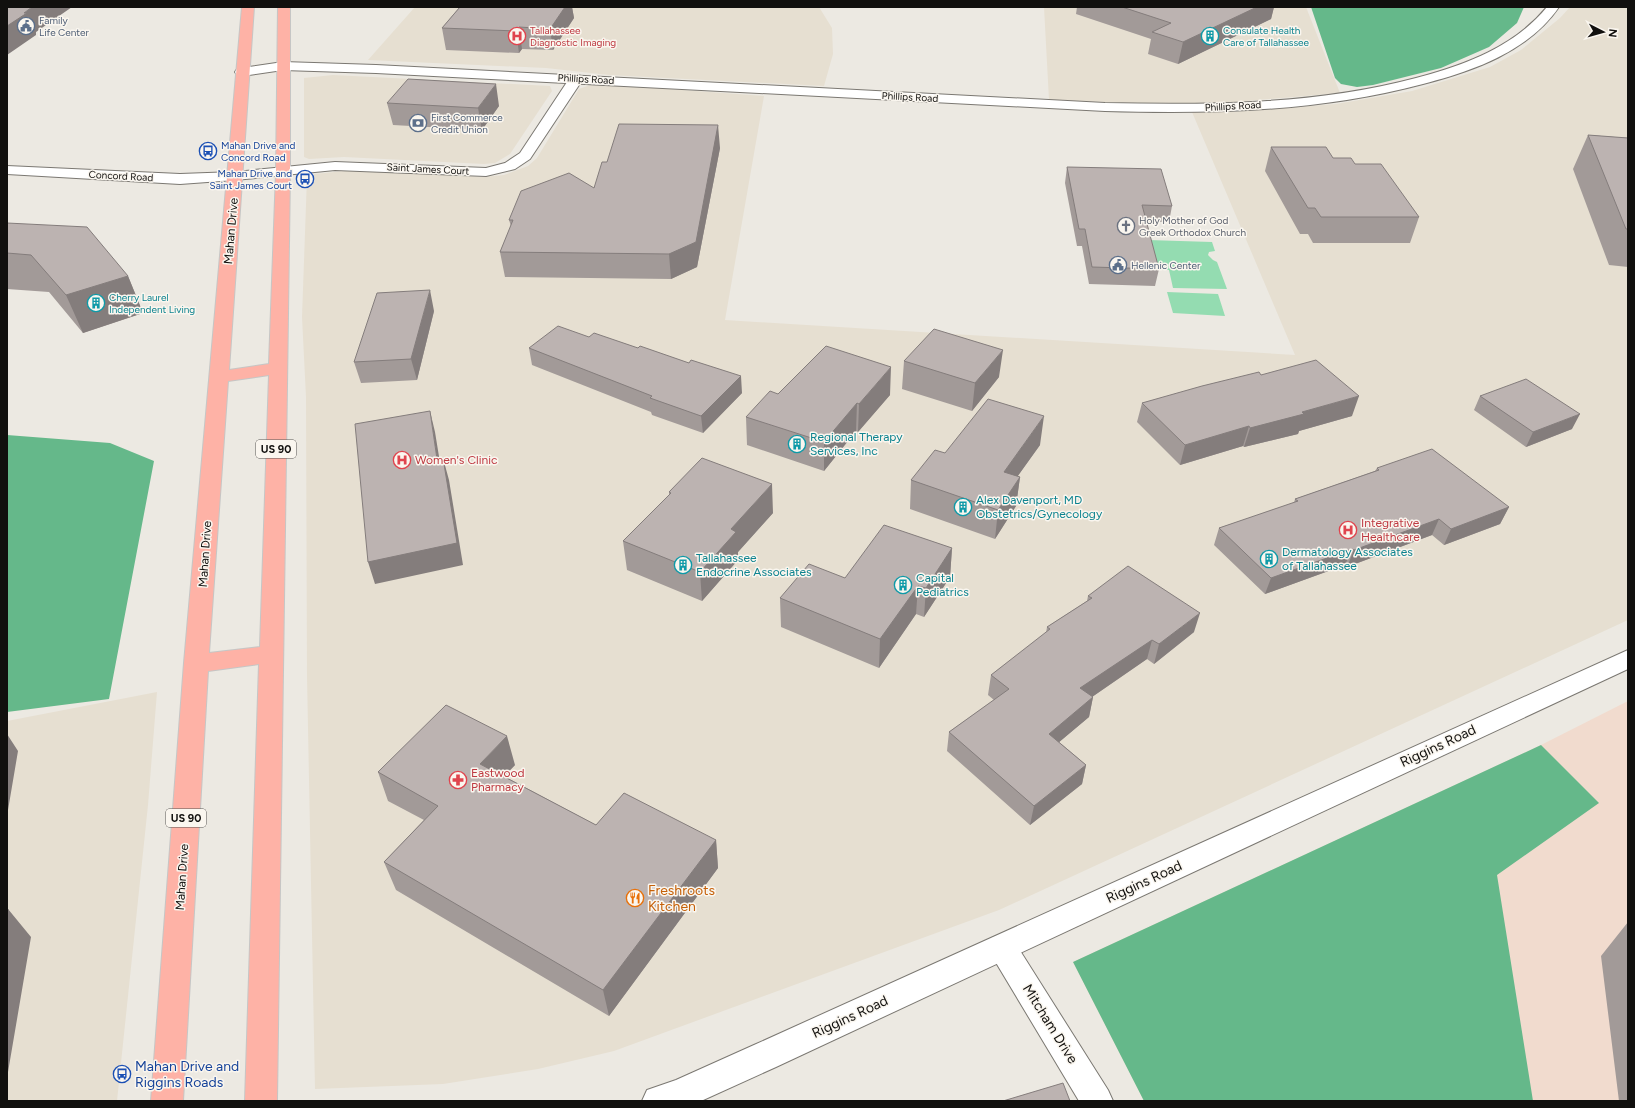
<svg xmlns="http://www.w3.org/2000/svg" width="1635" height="1108" font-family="Figtree,sans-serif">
  <rect width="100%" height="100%" fill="#ece9e2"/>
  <path fill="#e6dfd1" d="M415,7H819L832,28L833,54L824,86L609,75L546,68L368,60Z
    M1044,7H1306L1340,93L1223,103L1162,104L1049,100Z
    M1570,7H1628V620L999,910L614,1051L538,1069L443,1084L315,1089L307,676L306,397L302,317L307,177L315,174L354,170L483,177L504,175L528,166L537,158L579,89L590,85L601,84L764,96L725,320L1295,355L1192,112H1231L1336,104L1412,91L1490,67L1521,50L1560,18Z
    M333,75L550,86L552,91L510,154L495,163L484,164L344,157L309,159L304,157V78Z
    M157,692L148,805L117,1101H7V721Z"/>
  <path fill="#f1dbce" d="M1628,701V1101H1144L1073,962L1541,745Z"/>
  <path fill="#94dcb1" d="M1148,240L1212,242L1215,251L1209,252L1208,255L1213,260L1217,262L1227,289L1173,288L1169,270H1155Z
    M1167,292L1218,294L1225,316L1173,313Z"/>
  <path fill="#65b88a" d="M1311,7H1524L1517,23L1489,47L1441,68L1373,85L1357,87L1341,84L1335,78Z
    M7,435L110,443L154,461L109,699L7,712Z
    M1541,745L1599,803L1497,875L1533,1101H1144L1073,962Z"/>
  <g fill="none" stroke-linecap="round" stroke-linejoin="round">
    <defs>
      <path id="minor" d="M576,75L581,76L583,79L530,159L515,169L486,176L335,170L235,180L180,184L7,174V166L180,174L235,172L335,162L486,168L505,163L520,153L571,76Z
        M1002,934L1012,938L1108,1090L1113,1101H1079L992,956L987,947L992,938Z"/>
      <path id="tertiary" d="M1547,7H1559C1528,52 1473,71 1423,84C1318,112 1212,114 1105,111L376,73L283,70L242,76L237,75L235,72L237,69L242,68L283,62L376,65L1105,103C1209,105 1314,105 1416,78C1465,65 1514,47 1547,7Z
        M1628,650V669L776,1067L701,1101H642L647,1090L676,1080L754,1045Z"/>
      <path id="primary" d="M242,7H254L229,370L269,364L276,172L278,7H290V172L277,1101H245L259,664L208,671L183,1101H151L184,663ZM269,375L260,647L209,653L228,381Z"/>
    </defs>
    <use href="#minor" stroke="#7b7872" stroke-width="2"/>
    <use href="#tertiary" stroke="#7b7872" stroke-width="2"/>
    <use href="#primary" stroke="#c6c6c5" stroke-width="2"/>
    <use href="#minor" fill="#fff" fill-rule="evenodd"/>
    <use href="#tertiary" fill="#fff" fill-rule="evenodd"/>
    <use href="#primary" fill="#feb2a6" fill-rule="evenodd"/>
  </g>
  <path fill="#a29a98" d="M458,7H572L574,18L553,50L522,49L519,53L446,50L442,28L458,9Z
    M1077,7H1274L1271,19L1178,64L1148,54L1151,39L1076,14Z
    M387,103L499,106L482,130L393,125Z
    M1588,135L1628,138V267L1609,265L1573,169Z
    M1271,147L1333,158L1355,164L1419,217L1410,243H1313L1308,234H1300L1265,171Z
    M720,148L697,267L671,279L505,277L500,252L511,226L509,220L594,188L607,162Z
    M1067,167L1172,206L1169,222H1146L1159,269L1155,286L1089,284L1082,246H1077L1065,183Z
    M7,223L128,276L143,313L83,333L49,292L7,289Z
    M434,311L417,380L361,383L354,362Z
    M529,348L742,393L703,433L652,415L651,412L532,365Z
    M904,361L999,377L972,411L902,389Z
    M1261,375L1352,416L1299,431L1298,434L1244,447L1243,446L1180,465L1137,422L1142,403Z
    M778,394L890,395L858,432L856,431L824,471L747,445L746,417Z
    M1480,396L1572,429L1526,447L1474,410Z
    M1040,445L1017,477H1020L1016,506L995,539L910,509L911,480L945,453Z
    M1377,468L1509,507L1500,524L1444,545L1432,535L1347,567L1345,565L1265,594L1214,545L1219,528L1294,503L1295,499L1375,471Z
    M669,492L773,513L738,552V560L702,601L627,570L623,541L669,495Z
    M952,548L950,577L924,617L916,614L879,668L781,627L780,598L845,578Z
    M1088,596L1194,632L1154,664L1147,659L1092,697H1093L1089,717L1059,742L1086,765L1082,784L1030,825L947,751L949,732L994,700L988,695L991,675L1046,633L1047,627L1087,601Z
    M515,765L504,776L596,825L716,840L718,868L609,1016L396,890L384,862L424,820L388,801L378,772Z
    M1628,922V1101H1619L1601,956Z"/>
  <path fill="#847d7c" d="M32,7H72L36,32V35L7,55V26L24,13Z
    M565,7H572L574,18L553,50L550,29Z
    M1257,7H1274L1271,19L1178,64L1183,42Z
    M519,27L522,49L519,53L516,31Z
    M496,84L499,106L482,130L478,108Z
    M718,125L720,148L697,267L671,279L669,254Z
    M128,276L143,313L83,333L66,295Z
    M430,290L434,311L417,380L411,359Z
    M1003,350L999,377L972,411L975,383Z
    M891,367L890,395L858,432L859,404Z
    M741,376L742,393L703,433L701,416Z
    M1359,396L1352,416L1299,431L1298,434L1244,447L1250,428L1302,412Z
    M857,403L856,431L824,471V442Z
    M430,411L435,432L443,481L437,459Z
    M1580,414L1572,429L1526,447L1533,432Z
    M1044,416L1040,445L1000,501L1004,472Z
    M1249,426L1243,446L1180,465L1185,445Z
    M443,458L449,480L463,565L375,584L368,562Z
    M1020,477L1016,506L995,539L998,510Z
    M772,484L773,513L738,552V560L702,601L700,572L731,529Z
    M1509,507L1500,524L1444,545L1451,529Z
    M1439,519L1432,535L1347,567L1354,550Z
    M952,548L950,577L924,617L926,588Z
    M1352,549L1345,565L1265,594L1271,578Z
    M918,586L916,614L879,668L880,639Z
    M1200,613L1194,632L1154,664L1159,644Z
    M1152,640L1147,659L1076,708L1080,688Z
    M1093,697L1089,717L1045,754L1049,734Z
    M7,734L18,751L7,816Z
    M507,736L515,765L489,792L480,764Z
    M1086,765L1082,784L1030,825L1034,806Z
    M716,840L718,868L609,1016L603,990Z
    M8,909L31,937L7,1078V917Z"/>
  <path fill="#bcb3b1" stroke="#847d7c" d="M7,7H32L24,13H27L7,26Z
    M460,7H565L550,29L519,27L516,31L442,28Z
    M1122,7H1257L1183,42L1152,32L1171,23Z
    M408,79L496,84L478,108L387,103Z
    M619,124L718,125L696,242L669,254L500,252L513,220H509L521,191L569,173L594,188L602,162H607Z
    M1588,135L1628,138V229H1626Z
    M1271,147H1326L1333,158H1351L1355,164H1381L1419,217H1321L1315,208H1308Z
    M1067,167L1161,169L1172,206L1142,205L1159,269L1092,267L1085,229H1079Z
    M7,223L87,227L128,276L66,295L31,255L7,253Z
    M430,290L411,359L354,362L377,293Z
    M558,326L589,337L594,333L638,348L640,346L689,363L691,360L741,376L701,416L650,398L652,396L529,348Z
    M934,329L1003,350L975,383L904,361Z
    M826,346L891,367L859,404L857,403L824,442L746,417L770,391L778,394Z
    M1316,360L1359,396L1302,412L1304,414L1250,428L1249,426L1185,445L1142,403L1202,386L1259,372L1261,375Z
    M1526,379L1580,414L1533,432L1480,396Z
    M988,399L1044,416L1004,472L1020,477L998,510L911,480L935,450L945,453Z
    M430,411L437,459L443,458L457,543L368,562L355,424Z
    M1432,449L1509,507L1451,529L1439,519L1354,550L1352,549L1271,578L1219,528L1298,501L1295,499L1379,470L1377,468Z
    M702,458L772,484L731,529L736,532L700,572L623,541L671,493L669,492Z
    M884,525L952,548L926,588L918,586L880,639L780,598L809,564L845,578Z
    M1128,566L1200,613L1159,644L1152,640L1080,688L1093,697L1049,734L1086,765L1034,806L949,732L1009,689L991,675L1050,629L1047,627L1092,598L1088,596Z
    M446,705L507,736L480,764L596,825L624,793L716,840L603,990L384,862L438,806L378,772Z
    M7,909H8L7,917Z
    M1063,1083L1070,1101H1003Z"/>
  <defs>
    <symbol id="civic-ring" viewBox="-11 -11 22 22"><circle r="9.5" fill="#faf6ef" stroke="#5c6f8a" stroke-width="1.5"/><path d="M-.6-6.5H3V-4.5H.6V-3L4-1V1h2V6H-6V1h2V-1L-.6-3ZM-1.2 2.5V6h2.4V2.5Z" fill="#5c6f8a"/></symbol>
    <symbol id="hospital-ring" viewBox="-11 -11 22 22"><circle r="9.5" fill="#faf6ef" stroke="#e0444e" stroke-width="1.5"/><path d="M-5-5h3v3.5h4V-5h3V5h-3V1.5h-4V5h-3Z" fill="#e0444e"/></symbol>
    <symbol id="building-ring" viewBox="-11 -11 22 22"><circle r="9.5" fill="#faf6ef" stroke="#0f9aa8" stroke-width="1.5"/><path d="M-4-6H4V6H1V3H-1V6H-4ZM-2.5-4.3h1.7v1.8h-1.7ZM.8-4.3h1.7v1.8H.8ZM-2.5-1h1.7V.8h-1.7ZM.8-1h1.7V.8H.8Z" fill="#0f9aa8"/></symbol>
    <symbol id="bank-ring" viewBox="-11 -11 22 22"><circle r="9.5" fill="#faf6ef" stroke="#5c6f8a" stroke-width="1.5"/><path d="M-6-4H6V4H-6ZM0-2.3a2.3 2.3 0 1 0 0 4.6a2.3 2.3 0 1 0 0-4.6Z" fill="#5c6f8a"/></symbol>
    <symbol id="bus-ring" viewBox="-11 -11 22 22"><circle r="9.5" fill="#faf6ef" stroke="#1a4fb4" stroke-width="1.5"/><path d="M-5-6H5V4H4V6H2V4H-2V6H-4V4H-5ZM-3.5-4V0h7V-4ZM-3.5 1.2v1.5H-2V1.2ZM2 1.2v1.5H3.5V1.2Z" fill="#1a4fb4"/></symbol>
    <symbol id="church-ring" viewBox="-11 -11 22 22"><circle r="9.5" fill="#faf6ef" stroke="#6b7280" stroke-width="1.5"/><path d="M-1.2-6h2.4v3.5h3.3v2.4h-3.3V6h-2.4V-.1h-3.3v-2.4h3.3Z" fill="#6b7280"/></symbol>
    <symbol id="pharmacy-ring" viewBox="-11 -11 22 22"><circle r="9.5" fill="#faf6ef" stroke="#e0444e" stroke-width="1.5"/><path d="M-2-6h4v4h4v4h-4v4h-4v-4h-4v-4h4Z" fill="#e0444e"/></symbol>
    <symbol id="restaurant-ring" viewBox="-11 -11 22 22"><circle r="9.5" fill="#faf6ef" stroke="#e8710a" stroke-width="1.5"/><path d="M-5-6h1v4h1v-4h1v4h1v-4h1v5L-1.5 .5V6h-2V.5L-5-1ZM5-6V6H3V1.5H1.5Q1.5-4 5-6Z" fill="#e8710a"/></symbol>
  </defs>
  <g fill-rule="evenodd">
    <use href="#civic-ring" x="16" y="16" width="20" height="20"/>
    <use href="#hospital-ring" x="507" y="26" width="20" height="20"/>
    <use href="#building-ring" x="1200" y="26" width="20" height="20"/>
    <use href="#bank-ring" x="408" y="113" width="20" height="20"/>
    <use href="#bus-ring" x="198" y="141" width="20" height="20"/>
    <use href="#bus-ring" x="295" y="169" width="20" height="20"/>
    <use href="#church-ring" x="1116" y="216" width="20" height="20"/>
    <use href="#civic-ring" x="1108" y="255" width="20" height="20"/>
    <use href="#building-ring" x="86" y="293" width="20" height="20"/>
    <use href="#building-ring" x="787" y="434" width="20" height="20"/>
    <use href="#hospital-ring" x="392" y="450" width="20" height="20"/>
    <use href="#building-ring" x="953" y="497" width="20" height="20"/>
    <use href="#hospital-ring" x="1338" y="520" width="20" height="20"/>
    <use href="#building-ring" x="1259" y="549" width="20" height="20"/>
    <use href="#building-ring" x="673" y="555" width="20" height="20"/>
    <use href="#building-ring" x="893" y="575" width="20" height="20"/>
    <use href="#pharmacy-ring" x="448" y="770" width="20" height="20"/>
    <use href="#restaurant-ring" x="625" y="888" width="20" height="20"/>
    <use href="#bus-ring" x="112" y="1064" width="20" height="20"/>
  </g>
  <g text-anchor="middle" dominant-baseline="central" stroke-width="3" stroke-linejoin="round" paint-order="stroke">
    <g font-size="10" fill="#4e5e75" stroke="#faf6ef" text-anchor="start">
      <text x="39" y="20">Family<tspan x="39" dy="12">Life Center</tspan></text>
      <text x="431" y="117">First Commerce<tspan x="431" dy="12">Credit Union</tspan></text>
      <text x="1131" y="265">Hellenic Center</text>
    </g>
    <g font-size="10" fill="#be3a42" stroke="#faf6ef" text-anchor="start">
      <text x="530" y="30">Tallahassee<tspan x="530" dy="12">Diagnostic Imaging</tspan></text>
    </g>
    <g font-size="10" fill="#0d838f" stroke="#faf6ef" text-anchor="start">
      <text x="1223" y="30">Consulate Health<tspan x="1223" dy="12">Care of Tallahassee</tspan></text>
      <text x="109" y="297">Cherry Laurel<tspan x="109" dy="12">Independent Living</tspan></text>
    </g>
    <g font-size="10" fill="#11100e" stroke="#faf6ef">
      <text transform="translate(586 79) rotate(3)">Phillips Road</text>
      <text transform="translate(910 97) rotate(3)">Phillips Road</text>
      <text transform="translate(1233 106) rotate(-3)">Phillips Road</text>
      <text transform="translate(428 169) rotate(3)">Saint James Court</text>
      <text transform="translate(121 176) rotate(3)">Concord Road</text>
    </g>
    <g font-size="10" fill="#164399" stroke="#faf6ef" text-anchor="start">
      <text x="221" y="145">Mahan Drive and<tspan x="221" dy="12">Concord Road</tspan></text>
      <text x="292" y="173" text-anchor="end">Mahan Drive and<tspan x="292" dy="12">Saint James Court</tspan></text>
    </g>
    <g font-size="10" fill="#5b616d" stroke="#faf6ef" text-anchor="start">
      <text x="1139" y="220">Holy Mother of God<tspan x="1139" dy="12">Greek Orthodox Church</tspan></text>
    </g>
    <g fill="#faf6ef" stroke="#575552" stroke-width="1">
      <rect x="256" y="440" width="40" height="18" rx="3"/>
      <rect x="166" y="809" width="40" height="18" rx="3"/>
    </g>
    <g font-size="11" font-weight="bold" fill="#11100e">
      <text x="276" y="449">US 90</text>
      <text x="186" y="818">US 90</text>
    </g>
    <g font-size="12" fill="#11100e" stroke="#faf6ef">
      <text transform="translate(231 231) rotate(-85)">Mahan Drive</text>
      <text transform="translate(205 554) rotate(-86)">Mahan Drive</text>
      <text transform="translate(182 877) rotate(-86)">Mahan Drive</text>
    </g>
    <g font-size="12" fill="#0d838f" stroke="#faf6ef" text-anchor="start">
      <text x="810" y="437">Regional Therapy<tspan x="810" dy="14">Services, Inc</tspan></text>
      <text x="976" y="500">Alex Davenport, MD<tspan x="976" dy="14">Obstetrics/Gynecology</tspan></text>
      <text x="1282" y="552">Dermatology Associates<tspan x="1282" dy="14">of Tallahassee</tspan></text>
      <text x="696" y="558">Tallahassee<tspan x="696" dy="14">Endocrine Associates</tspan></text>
      <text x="916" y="578">Capital<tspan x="916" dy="14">Pediatrics</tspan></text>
    </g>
    <g font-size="12" fill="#be3a42" stroke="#faf6ef" text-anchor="start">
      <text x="415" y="460">Women's Clinic</text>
      <text x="1361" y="523">Integrative<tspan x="1361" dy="14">Healthcare</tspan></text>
      <text x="471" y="773">Eastwood<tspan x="471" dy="14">Pharmacy</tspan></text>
    </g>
    <g font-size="14" fill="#11100e" stroke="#faf6ef">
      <text transform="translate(1438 746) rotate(-25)">Riggins Road</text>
      <text transform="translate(1144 882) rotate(-25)">Riggins Road</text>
      <text transform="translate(850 1017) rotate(-25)">Riggins Road</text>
      <text transform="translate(1050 1024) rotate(58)">Mitcham Drive</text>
    </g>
    <g font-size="14" fill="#c56008" stroke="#faf6ef" text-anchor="start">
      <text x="648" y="890">Freshroots<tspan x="648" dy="16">Kitchen</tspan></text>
    </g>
    <g font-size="14" fill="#164399" stroke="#faf6ef" text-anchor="start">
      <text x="135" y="1066">Mahan Drive and<tspan x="135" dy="16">Riggins Roads</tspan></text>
    </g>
  </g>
  <rect width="1635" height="1108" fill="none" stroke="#11100e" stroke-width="16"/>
  <g transform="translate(1603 32) rotate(96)" stroke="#faf6ef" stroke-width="3" paint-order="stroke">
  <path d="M0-3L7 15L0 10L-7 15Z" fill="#11100e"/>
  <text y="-6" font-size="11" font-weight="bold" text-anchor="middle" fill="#11100e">N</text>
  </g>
</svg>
